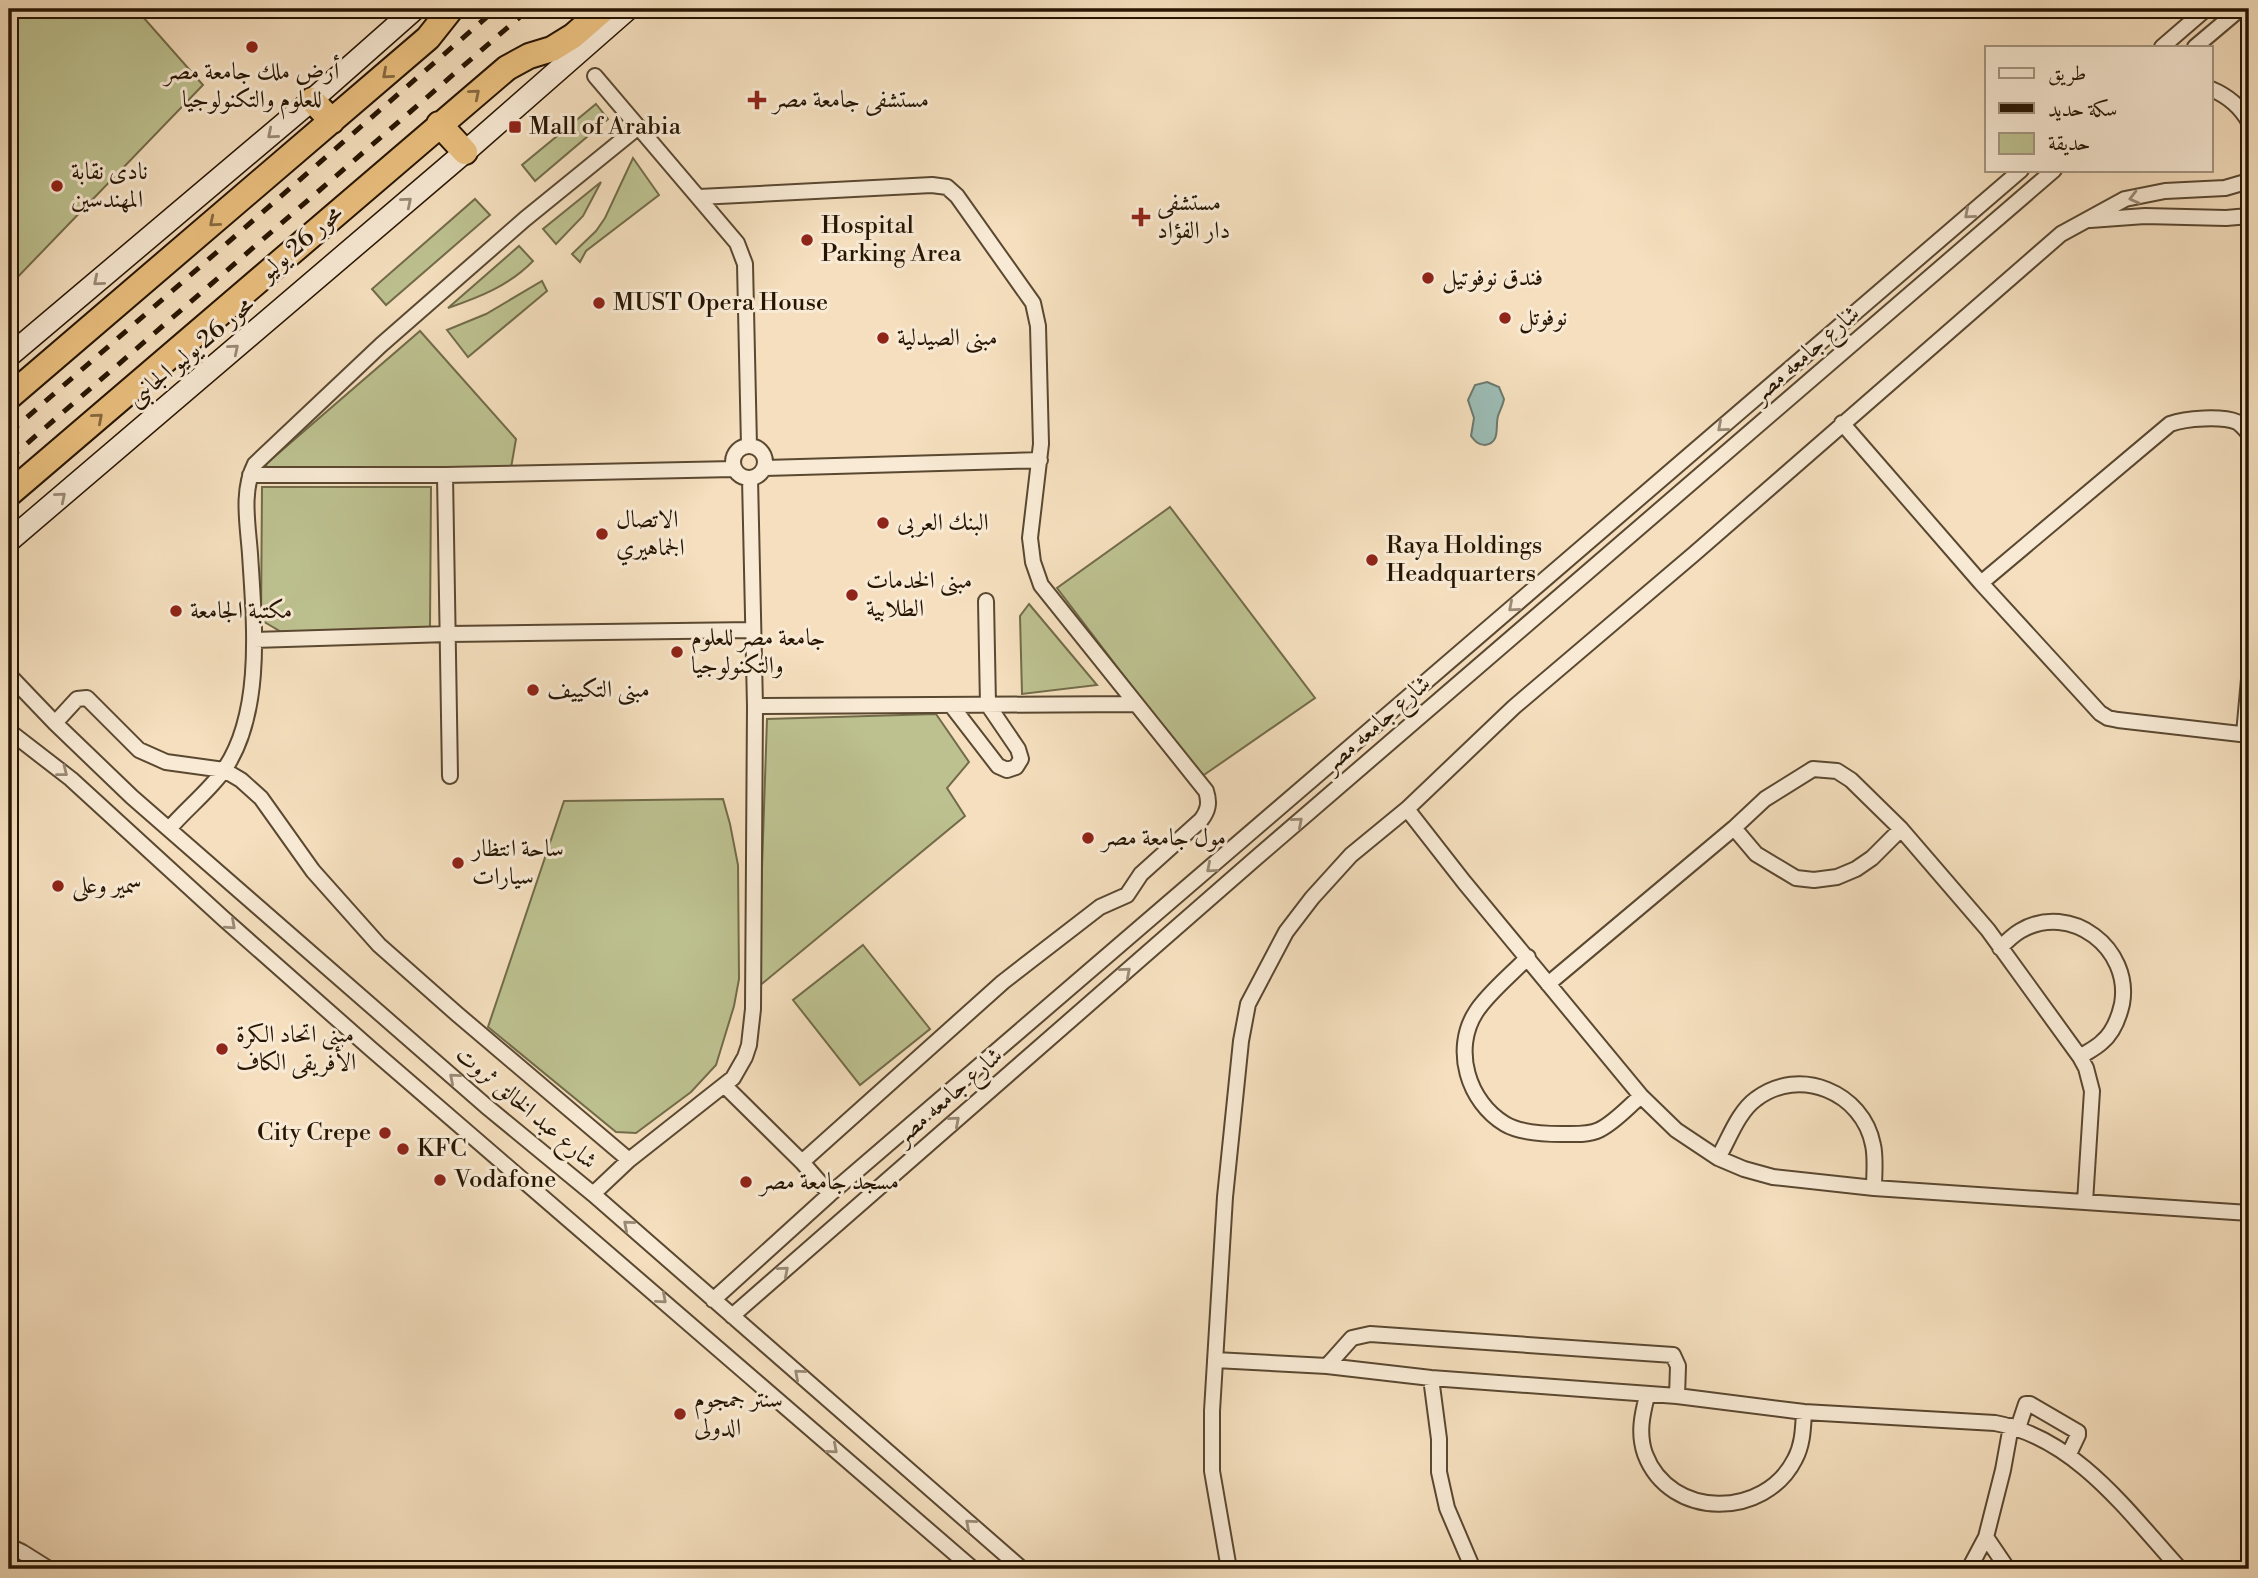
<svg xmlns="http://www.w3.org/2000/svg" width="2258" height="1578" font-family="'Libre Bodoni',Amiri,serif">
  <rect width="100%" height="100%" fill="#f5dfbe"/>
  <filter id="stains"><feTurbulence type="fractalNoise" baseFrequency=".00286" numOctaves="4"/><feColorMatrix values="0 0 0 0 .2 0 0 0 0 .09 0 0 0 0 .02 0 0 0 .5 -.17"/></filter>
  <radialGradient id="worn" r=".72"><stop offset=".6" stop-color="#630" stop-opacity="0"/><stop offset="1" stop-color="#630" stop-opacity=".3"/></radialGradient>
  <path fill="#bdc190" stroke="#726b49" stroke-width="2" d="M9,9H136L203,85L9,286Z
    M596,104L608,119L535,181L522,165Z
    M633,158L659,195L586,251L580,262L572,254L596,231L605,218Z
    M601,182L583,216L556,244L543,229Z
    M475,199L490,215L386,305L372,289Z
    M519,246L533,261C510,285 480,297 448,308Z
    M542,281L547,291L468,357L447,330L486,314Z
    M420,331L516,439L511,468L267,471L266,464Z
    M262,487H431L430,627L283,633L261,620Z
    M1170,507L1315,698L1201,777L1057,588Z
    M1029,604L1097,685L1022,694L1020,616Z
    M936,714L969,762L947,788L965,816L758,987L767,719Z
    M723,799L730,824L738,865L739,979L734,1006L716,1065L691,1092L636,1133L616,1132L488,1027L564,801Z
    M863,945L930,1029L860,1085L793,1000Z"/>
  <path fill="#9cbcb5" stroke="#6d796d" stroke-width="2" d="M1487,382L1499,387L1504,399C1503,405 1500,410 1498,416C1495,426 1501,443 1485,445C1478,445 1475,441 1471,436L1474,418L1468,400L1475,385Z"/>
  <g fill="none" stroke-linecap="round" stroke-linejoin="round">
    <defs>
      <path id="minor" d="M2162,47L2206,9
        M2195,47L2240,9
        M595,76L737,243L745,264L749,446
        M2211,89C2228,96 2240,106 2249,122
        M699,197L932,185L947,187L957,196L1033,303L1038,326L1041,444L1030,538L1033,562L1041,585L1206,791C1210,803 1208,811 1201,820L1141,874L1127,895L1100,907L1003,982L802,1162
        M2090,220L2145,216L2226,218L2249,216
        M1842,423L1981,583L2100,713L2108,718L2118,720L2249,735
        M733 462a16 16 0 1 1 32 0a16 16 0 1 1-32 0Z
        M765,468L1040,460
        M250,475H445L734,469
        M445,475L450,776
        M1981,583L2170,424C2186,418 2222,416 2237,422C2242,425 2245,429 2249,434
        M254,640L448,634L753,630
        M9,675L55,723L132,797L486,1106L593,1194L1022,1569
        M951,705L998,766L1007,770L1016,767L1021,759L1018,749L988,705L986,601
        M755,706L1136,704
        M55,723L77,699L87,698L139,750L166,762L224,770L241,780L261,798L313,871L379,945L457,1014L629,1160
        M9,731L71,779L224,919L371,1049L973,1569
        M2244,734L2249,679
        M1407,809L1464,882L1641,1096L1676,1130L1718,1158L1744,1169L1773,1177L1874,1188L2249,1213
        M1734,828L1756,854L1796,878L1814,880L1837,877L1856,869L1872,858L1901,829
        M169,829C186,809 209,791 224,770C264,712 254,620 250,554C248,525 241,491 255,464L381,345L525,219L637,128
        M2000,948C2006,942 2013,935 2020,931C2071,901 2132,949 2122,1004C2119,1017 2113,1033 2102,1042C2096,1048 2087,1052 2080,1057
        M1528,957C1512,974 1488,993 1476,1012C1452,1049 1468,1102 1505,1124C1520,1133 1545,1134 1562,1134C1574,1134 1589,1135 1599,1130C1614,1123 1628,1107 1641,1096
        M1548,984L1734,828L1765,799L1813,769L1837,771L1851,780L1901,829L1988,930L2080,1057L2086,1068L2092,1091L2085,1202
        M724,1085L802,1162L830,1194
        M1718,1158C1729,1139 1738,1112 1756,1099C1799,1066 1863,1092 1873,1145C1876,1158 1874,1175 1874,1188
        M593,1194L629,1160L733,1078L745,1057L749,1045L753,1009L755,706L750,478
        M713,1300L830,1194L2021,170
        M732,1316L1256,858L2054,170
        M1215,1360L1327,1366L1431,1378L1677,1396L1804,1412L1995,1423C2076,1438 2128,1512 2180,1569
        M1327,1366L1352,1338L1370,1334L1673,1355L1678,1366L1677,1396
        M1431,1378L1439,1439V1472L1447,1508L1473,1569
        M1647,1396C1642,1415 1638,1434 1645,1454C1670,1520 1765,1519 1795,1459C1803,1444 1803,1428 1804,1412
        M2018,1428L2026,1404H2030L2078,1432V1435L2069,1454
        M1986,1537L2005,1565L2004,1569
        M9,1546L22,1552L49,1569
        M1229,1569L1212,1471V1411L1225,1197L1241,1041L1248,1004L1286,932L1312,898L1351,855L1407,809L1514,707L1694,554L2061,234L2125,199L2165,191L2225,188L2249,181
        M1969,1569L1986,1537L2003,1470L2011,1426"/>
      <path id="secondary" d="M9,356L312,100L415,9
        M9,541L465,152L628,9"/>
      <path id="trunk" d="M312,100L332,121
        M439,124L465,152
        M9,397L428,38L451,9
        M9,494L507,68L529,56L552,49L573,36L604,9"/>
    </defs>
    <use href="#minor" stroke="#5a4831" stroke-width="18"/>
    <use href="#secondary" stroke="#271502" stroke-width="24"/>
    <use href="#trunk" stroke="#271502" stroke-width="28"/>
    <use href="#minor" stroke="#f8ead5" stroke-width="14"/>
    <use href="#secondary" stroke="#f8ead5" stroke-width="21"/>
    <use href="#trunk" stroke="#eac07f" stroke-width="24"/>
    <path stroke="#271502" stroke-width="5" stroke-dasharray="12 12" stroke-linecap="butt" d="M9,433L496,9
      M9,459L529,9"/>
  </g>
  <defs><path id="oneway-chevron" d="M-2-3.5L2.5 0L-2 3.5" fill="none" stroke-width="1.6" stroke-linecap="round" stroke-linejoin="round" transform="scale(1.75)"/></defs>
  <g stroke="#886a40">
    <use href="#oneway-chevron" transform="translate(387 74) rotate(139)"/>
    <use href="#oneway-chevron" transform="translate(475 94) rotate(-40)"/>
    <use href="#oneway-chevron" transform="translate(214 222) rotate(140)"/>
    <use href="#oneway-chevron" transform="translate(98 418) rotate(-41)"/>
  </g>
  <g stroke="#9a8a76">
    <use href="#oneway-chevron" transform="translate(272 134) rotate(140)"/>
    <use href="#oneway-chevron" transform="translate(2134 198) rotate(166)"/>
    <use href="#oneway-chevron" transform="translate(407 202) rotate(-40)"/>
    <use href="#oneway-chevron" transform="translate(1969 214) rotate(139)"/>
    <use href="#oneway-chevron" transform="translate(98 281) rotate(140)"/>
    <use href="#oneway-chevron" transform="translate(234 349) rotate(-40)"/>
    <use href="#oneway-chevron" transform="translate(1722 427) rotate(139)"/>
    <use href="#oneway-chevron" transform="translate(61 497) rotate(-40)"/>
    <use href="#oneway-chevron" transform="translate(1513 607) rotate(139)"/>
    <use href="#oneway-chevron" transform="translate(63 772) rotate(38)"/>
    <use href="#oneway-chevron" transform="translate(1298 822) rotate(-41)"/>
    <use href="#oneway-chevron" transform="translate(1211 868) rotate(139)"/>
    <use href="#oneway-chevron" transform="translate(231 925) rotate(42)"/>
    <use href="#oneway-chevron" transform="translate(1126 972) rotate(-41)"/>
    <use href="#oneway-chevron" transform="translate(454 1078) rotate(-139)"/>
    <use href="#oneway-chevron" transform="translate(955 1121) rotate(-41)"/>
    <use href="#oneway-chevron" transform="translate(628 1225) rotate(-139)"/>
    <use href="#oneway-chevron" transform="translate(784 1271) rotate(-41)"/>
    <use href="#oneway-chevron" transform="translate(662 1299) rotate(41)"/>
    <use href="#oneway-chevron" transform="translate(799 1374) rotate(-139)"/>
    <use href="#oneway-chevron" transform="translate(833 1449) rotate(41)"/>
    <use href="#oneway-chevron" transform="translate(970 1524) rotate(-139)"/>
  </g>
  <g fill="#8f2418" stroke="#f8ead5" stroke-width="2.5">
    <circle cx="252" cy="47" r="7"/>
    <path d="M753.5 89.5h7v7h7v7h-7v7h-7v-7h-7v-7h7z"/>
    <rect x="508" y="120" width="14" height="14" rx="3.5"/>
    <circle cx="57" cy="186" r="7"/>
    <path d="M1137.5 206.5h7v7h7v7h-7v7h-7v-7h-7v-7h7z"/>
    <circle cx="807" cy="240" r="7"/>
    <circle cx="1428" cy="278" r="7"/>
    <circle cx="599" cy="303" r="7"/>
    <circle cx="1505" cy="318" r="7"/>
    <circle cx="883" cy="338" r="7"/>
    <circle cx="883" cy="523" r="7"/>
    <circle cx="602" cy="534" r="7"/>
    <circle cx="1372" cy="560" r="7"/>
    <circle cx="852" cy="595" r="7"/>
    <circle cx="176" cy="611" r="7"/>
    <circle cx="677" cy="652" r="7"/>
    <circle cx="533" cy="690" r="7"/>
    <circle cx="1088" cy="838" r="7"/>
    <circle cx="458" cy="863" r="7"/>
    <circle cx="58" cy="886" r="7"/>
    <circle cx="222" cy="1049" r="7"/>
    <circle cx="385" cy="1133" r="7"/>
    <circle cx="403" cy="1149" r="7"/>
    <circle cx="440" cy="1180" r="7"/>
    <circle cx="746" cy="1182" r="7"/>
    <circle cx="680" cy="1414" r="7"/>
  </g>
  <g text-anchor="middle" dominant-baseline="central" stroke-width="6" stroke-linejoin="round" paint-order="stroke">
    <g font-size="24" fill="#271502" stroke="#f8ead5" text-anchor="start">
      <text x="252" y="72" text-anchor="middle">أرض ملك جامعة مصر<tspan x="252" dy="28">للعلوم والتكنولوجيا</tspan></text>
      <text x="773" y="100">مستشفى جامعة مصر</text>
      <text x="529" y="127">Mall of Arabia</text>
      <text x="71" y="172">نادى نقابة<tspan x="71" dy="28">المهندسين</tspan></text>
      <text x="1157" y="203">مستشفى<tspan x="1157" dy="28">دار الفؤاد</tspan></text>
      <text x="821" y="226">Hospital<tspan x="821" dy="28">Parking Area</tspan></text>
      <text x="1442" y="278">فندق نوفوتيل</text>
      <text x="613" y="303">MUST Opera House</text>
      <text x="1519" y="318">نوفوتل</text>
      <text x="897" y="338">مبنى الصيدلية</text>
      <text x="616" y="520">الاتصال<tspan x="616" dy="28">الجماهيري</tspan></text>
      <text x="897" y="523">البنك العربى</text>
      <text x="1386" y="546">Raya Holdings<tspan x="1386" dy="28">Headquarters</tspan></text>
      <text x="866" y="581">مبنى الخدمات<tspan x="866" dy="28">الطلابية</tspan></text>
      <text x="190" y="611">مكتبة الجامعة</text>
      <text x="691" y="638">جامعة مصر للعلوم<tspan x="691" dy="28">والتكنولوجيا</tspan></text>
      <text x="547" y="690">مبنى التكييف</text>
      <text x="1102" y="838">مول جامعة مصر</text>
      <text x="472" y="849">ساحة انتظار<tspan x="472" dy="28">سيارات</tspan></text>
      <text x="72" y="886">سمير وعلى</text>
      <text x="236" y="1035">مبنى اتحاد الكرة<tspan x="236" dy="28">الأفريقى الكاف</tspan></text>
      <text x="371" y="1133" text-anchor="end">City Crepe</text>
      <text x="417" y="1149">KFC</text>
      <text x="454" y="1180">Vodafone</text>
      <text x="760" y="1182">مسجد جامعة مصر</text>
      <text x="694" y="1400">سنتر جمجوم<tspan x="694" dy="28">الدولى</tspan></text>
    </g>
    <g font-size="24" fill="#271502" stroke="#f8ead5">
      <text transform="translate(301 243) rotate(-41)">محور 26 يوليو</text>
      <text transform="translate(191 352) rotate(-40)">محور 26 يوليو الجانبى</text>
      <text transform="translate(1806 354) rotate(-41)">شارع جامعه مصر</text>
      <text transform="translate(1377 724) rotate(-41)">شارع جامعه مصر</text>
      <text transform="translate(949 1096) rotate(-41)">شارع جامعه مصر</text>
      <text transform="translate(526 1108) rotate(40)">شارع عبد الخالق ثروت</text>
    </g>
  </g>
  <rect width="2258" height="1578" fill="none" stroke="#f5dfbe" stroke-width="35"/>
  <rect x="10" y="10" width="2237" height="1557" fill="none" stroke="#271502" stroke-width="3.5"/>
  <rect x="18" y="18" width="2223" height="1543" fill="none" stroke="#271502" stroke-width="2"/>
  <rect x="1985" y="46" width="228" height="126" fill="#f8ead5" stroke="#a49581" stroke-width="2"/>
  <rect x="1999" y="68" width="35" height="10" fill="#f8ead5" stroke="#a49581" stroke-width="2"/>
  <text x="2048" y="80" font-size="21" fill="#271502">طريق</text>
  <rect x="1999" y="103" width="35" height="10" fill="#271502" stroke="#a49581" stroke-width="2"/>
  <text x="2048" y="116" font-size="21" fill="#271502">سكة حديد</text>
  <rect x="1999" y="133" width="35" height="21" fill="#bdc190" stroke="#a49581" stroke-width="2"/>
  <text x="2048" y="150" font-size="21" fill="#271502">حديقة</text>
  <rect width="100%" height="100%" filter="url(#stains)"/>
  <rect width="100%" height="100%" fill="url(#worn)"/>
</svg>
